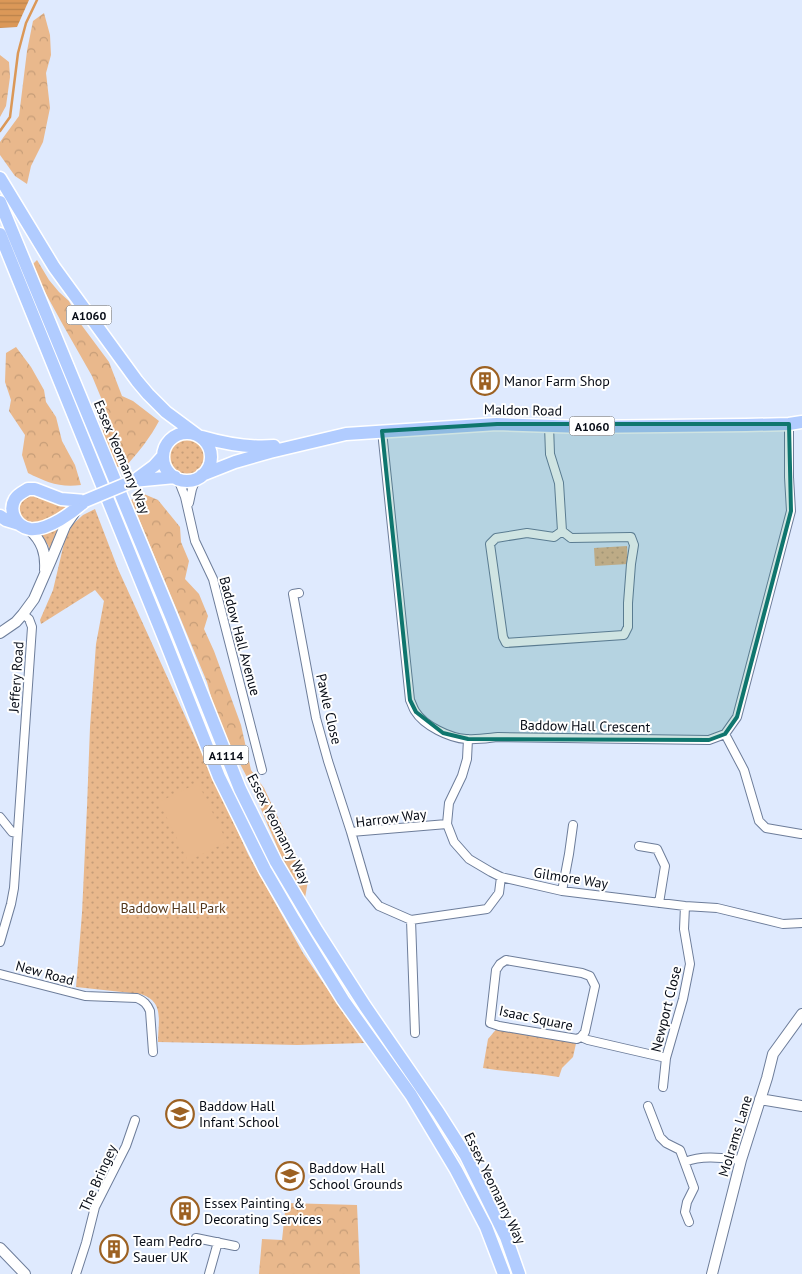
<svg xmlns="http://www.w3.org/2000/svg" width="802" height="1274" font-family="'PT Sans',sans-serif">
  <defs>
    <pattern id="green-dots" width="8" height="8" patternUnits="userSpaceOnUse" patternTransform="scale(1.25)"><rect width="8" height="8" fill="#e9b88c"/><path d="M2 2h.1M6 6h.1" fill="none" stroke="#c69d78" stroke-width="1.8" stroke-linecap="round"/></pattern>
    <pattern id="forest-crowns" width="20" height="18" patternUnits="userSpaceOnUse" patternTransform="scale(1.25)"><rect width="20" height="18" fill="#e9b88c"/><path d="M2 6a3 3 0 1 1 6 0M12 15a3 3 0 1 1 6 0" fill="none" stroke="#c69d78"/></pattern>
    <pattern id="water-rules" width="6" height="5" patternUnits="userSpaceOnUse" patternTransform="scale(1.25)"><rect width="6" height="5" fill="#db9858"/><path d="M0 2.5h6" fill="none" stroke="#ba824c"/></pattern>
  </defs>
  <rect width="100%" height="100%" fill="#dfeafe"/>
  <path fill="url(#green-dots)" d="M168 457a19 19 0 1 1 38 0a19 19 0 1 1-38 0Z
    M32,493L58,504L70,507C63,512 55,517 46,521C43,523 39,523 35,523C21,524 18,513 19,502Z
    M95,509L118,569L248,854L303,953L364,1043L297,1045L158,1042C158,1021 165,1001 140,994L76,987L82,913L87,807L90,727L96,644L104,601L95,590L41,624L40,620L53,590L65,539L72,525L83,515Z
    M58,527V529L51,553L50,552L48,545L39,534Z
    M627,546L628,564L595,566L594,548Z
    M499,1026L577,1039L573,1057L562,1068L559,1077C534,1073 508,1072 483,1068L488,1039Z"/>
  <path fill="url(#forest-crowns)" d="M44,13L50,35L51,55L46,73L50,108L43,142L31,166L27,184L15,176L0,155V142L19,116L27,51L33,21Z
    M0,55L9,62L10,77L6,106L0,117Z
    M37,260L49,280L59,292L69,301L80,323L109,362L122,396L133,401L159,421C150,438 138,453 125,467H116L105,439L98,413L102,400L92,376L63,325L40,283L33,264Z
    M16,347L31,367L44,390L46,402L56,417L62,441L75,465L81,485C60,488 46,482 28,473L22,455L25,435L9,411L11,400L5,382L6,353Z
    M144,494L158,500L180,527L181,542L189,561L185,579L199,594L208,616L204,629L214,651L241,725L251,770L264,788L308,881L305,898L290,877L249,781L218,722L207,682L131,500Z
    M286,1203L357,1205L360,1274H259L262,1239L282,1240Z"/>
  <path fill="#e9b88c" d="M198,783L227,842L188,861L159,802Z"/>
  <path fill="url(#water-rules)" d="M0,0H29L17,27L0,28Z"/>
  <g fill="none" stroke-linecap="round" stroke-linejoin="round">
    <path stroke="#db9858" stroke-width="2.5" d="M0,131L10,117L18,53L26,23L37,0"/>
    <defs>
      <path id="minor" d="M549,425L550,454L559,483L562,531L554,537L527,533L496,538L490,544L503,637L506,643L624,635L628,627V603L631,564L634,545L631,537L571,538L562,531
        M382,431L410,700C412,704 413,708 415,711C424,726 450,738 466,739C477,740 488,738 498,737L709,740L725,734L737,717L791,511L789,477V424
        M178,479L185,497L195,541L213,579L262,770
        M189,503L192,489L196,479
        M299,593L293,594L316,718L328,761L351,832
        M725,734L744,770L759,821L766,828L801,834
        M468,739L467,759L462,776L449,803L447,824L454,842L469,859L491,872L501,877L562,891L685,906L717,908L783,924L802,923
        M0,817L12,832L17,833
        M447,824L351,832L369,894L379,906L411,920L487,909L499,893L501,877
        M639,846L657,849L665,866L659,903
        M562,891L569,854L573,825
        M411,920L415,1033
        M0,942L11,904L14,888L32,627L29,619L23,614
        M0,974L85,996L137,998C144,1001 147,1004 150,1011L153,1052
        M581,1037L585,1032L595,986L590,976L582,973L506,960L500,964L496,970L490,1023L499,1026L577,1039L581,1037L588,1040L666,1058
        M663,1087L666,1058L683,999L690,964L684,929L685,906
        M648,1106L660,1137L666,1143L680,1150L694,1188L687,1202L685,1212L689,1222
        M685,1162C703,1155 722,1158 741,1160
        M196,1238L235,1246
        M76,1274L86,1243L95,1207L126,1146L135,1120
        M209,1274L218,1242"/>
      <path id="tertiary" d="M29,529C42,541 46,553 45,570
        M0,633L16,622L23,614L34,599L51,560L65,526L74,513
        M760,1099L802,1106
        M0,1248L25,1274
        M712,1274L741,1160L767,1078L773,1054L802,1014"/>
      <path id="primary" d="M0,178L54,267L137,381L148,394L166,412L197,435
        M0,202L171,616L240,789L276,862L317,931L365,1006L438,1112L466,1156L506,1237L519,1274
        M0,234L166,643L219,777L265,870L294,920L343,1000L411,1095L456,1170L486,1227L504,1274
        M163 457a24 24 0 1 1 48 0a24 24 0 1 1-48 0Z
        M202,437C226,444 250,448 274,446
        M202,475L235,462L270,452L346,434L497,424L583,427L746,425L789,424L802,422
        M135,480L154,466L163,456
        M133,481L175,477
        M28,489H35L61,499L85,501C73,512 48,531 30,529C16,527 8,511 15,499C18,494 23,492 28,489Z
        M0,516L6,520L19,524"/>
    </defs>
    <use href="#minor" stroke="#6d7d9a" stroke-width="10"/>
    <use href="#tertiary" stroke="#6d7d9a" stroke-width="12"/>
    <use href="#primary" stroke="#fff" stroke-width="15"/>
    <use href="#minor" stroke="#fff" stroke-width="8"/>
    <use href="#tertiary" stroke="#fff" stroke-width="10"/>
    <use href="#primary" stroke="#b1ccff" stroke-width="12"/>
    <defs>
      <path id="primary-bridge" d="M85,501L133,481"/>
    </defs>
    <use href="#primary-bridge" stroke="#fff" stroke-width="15" stroke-linecap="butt"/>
    <use href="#primary-bridge" stroke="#b1ccff" stroke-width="12"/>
  </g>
  <path fill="#0f766e" fill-opacity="0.2" stroke="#0f766e" stroke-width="4" stroke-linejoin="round" d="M497,424H789L791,511L737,717L725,734L709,740L468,739L443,733L416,712L410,700L382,431Z"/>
  <defs>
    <symbol id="building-ring" viewBox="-11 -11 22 22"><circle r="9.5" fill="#fff" stroke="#9c6122" stroke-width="1.5"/><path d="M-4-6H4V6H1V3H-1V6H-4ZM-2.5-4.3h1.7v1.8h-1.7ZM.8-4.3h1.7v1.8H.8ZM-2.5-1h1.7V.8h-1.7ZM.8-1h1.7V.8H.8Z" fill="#9c6122"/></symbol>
    <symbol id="school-ring" viewBox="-11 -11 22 22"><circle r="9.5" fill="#fff" stroke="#9c6122" stroke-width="1.5"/><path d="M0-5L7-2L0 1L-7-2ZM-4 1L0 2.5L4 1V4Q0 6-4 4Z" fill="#9c6122"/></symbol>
  </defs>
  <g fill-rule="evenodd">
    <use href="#building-ring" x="469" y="365" width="32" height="32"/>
    <use href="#school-ring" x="164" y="1098" width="32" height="32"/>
    <use href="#school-ring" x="274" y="1160" width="32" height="32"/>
    <use href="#building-ring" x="169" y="1195" width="32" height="32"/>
    <use href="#building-ring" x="98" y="1233" width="32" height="32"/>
  </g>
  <g text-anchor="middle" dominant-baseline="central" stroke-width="4" stroke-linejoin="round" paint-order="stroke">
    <g fill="#fff" stroke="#51555c" stroke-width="1">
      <rect x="66.5" y="305.5" width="45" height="19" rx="4"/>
      <rect x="569.5" y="416.5" width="45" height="19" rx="4"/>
      <rect x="203.5" y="745.5" width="45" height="19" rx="4"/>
    </g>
    <g font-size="12" font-weight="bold" fill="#070c16">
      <text x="89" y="315">A1060</text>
      <text x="592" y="426">A1060</text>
      <text x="226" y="755">A1114</text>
    </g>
    <g font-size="14" fill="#070c16" stroke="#fff" text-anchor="start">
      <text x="504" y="381">Manor Farm Shop</text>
      <text x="199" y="1106">Baddow Hall<tspan x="199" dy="16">Infant School</tspan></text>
      <text x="309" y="1168">Baddow Hall<tspan x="309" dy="16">School Grounds</tspan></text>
      <text x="204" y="1203">Essex Painting &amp;<tspan x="204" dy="16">Decorating Services</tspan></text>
      <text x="133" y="1241">Team Pedro<tspan x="133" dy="16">Sauer UK</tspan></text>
    </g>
    <g font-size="14" fill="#070c16" stroke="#fff">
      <text transform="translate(523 410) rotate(1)">Maldon Road</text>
      <text transform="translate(122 457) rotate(67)">Essex Yeomanry Way</text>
      <text transform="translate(240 636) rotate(75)">Baddow Hall Avenue</text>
      <text transform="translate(16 677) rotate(-86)">Jeffery Road</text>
      <text transform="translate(329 709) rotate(77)">Pawle Close</text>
      <text transform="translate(585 726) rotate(1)">Baddow Hall Crescent</text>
      <text transform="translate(391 818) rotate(-7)">Harrow Way</text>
      <text transform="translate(279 829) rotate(63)">Essex Yeomanry Way</text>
      <text transform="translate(571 878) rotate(9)">Gilmore Way</text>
      <text transform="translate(45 973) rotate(15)">New Road</text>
      <text transform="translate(666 1009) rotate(-76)">Newport Close</text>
      <text transform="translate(536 1018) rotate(12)">Isaac Square</text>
      <text transform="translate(735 1136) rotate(-73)">Molrams Lane</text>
      <text transform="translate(98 1178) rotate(-66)">The Bringey</text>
      <text transform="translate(495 1188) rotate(64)">Essex Yeomanry Way</text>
    </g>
    <g font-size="14" fill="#52361a" stroke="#fff">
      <text x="173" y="908">Baddow Hall Park</text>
    </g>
  </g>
</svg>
